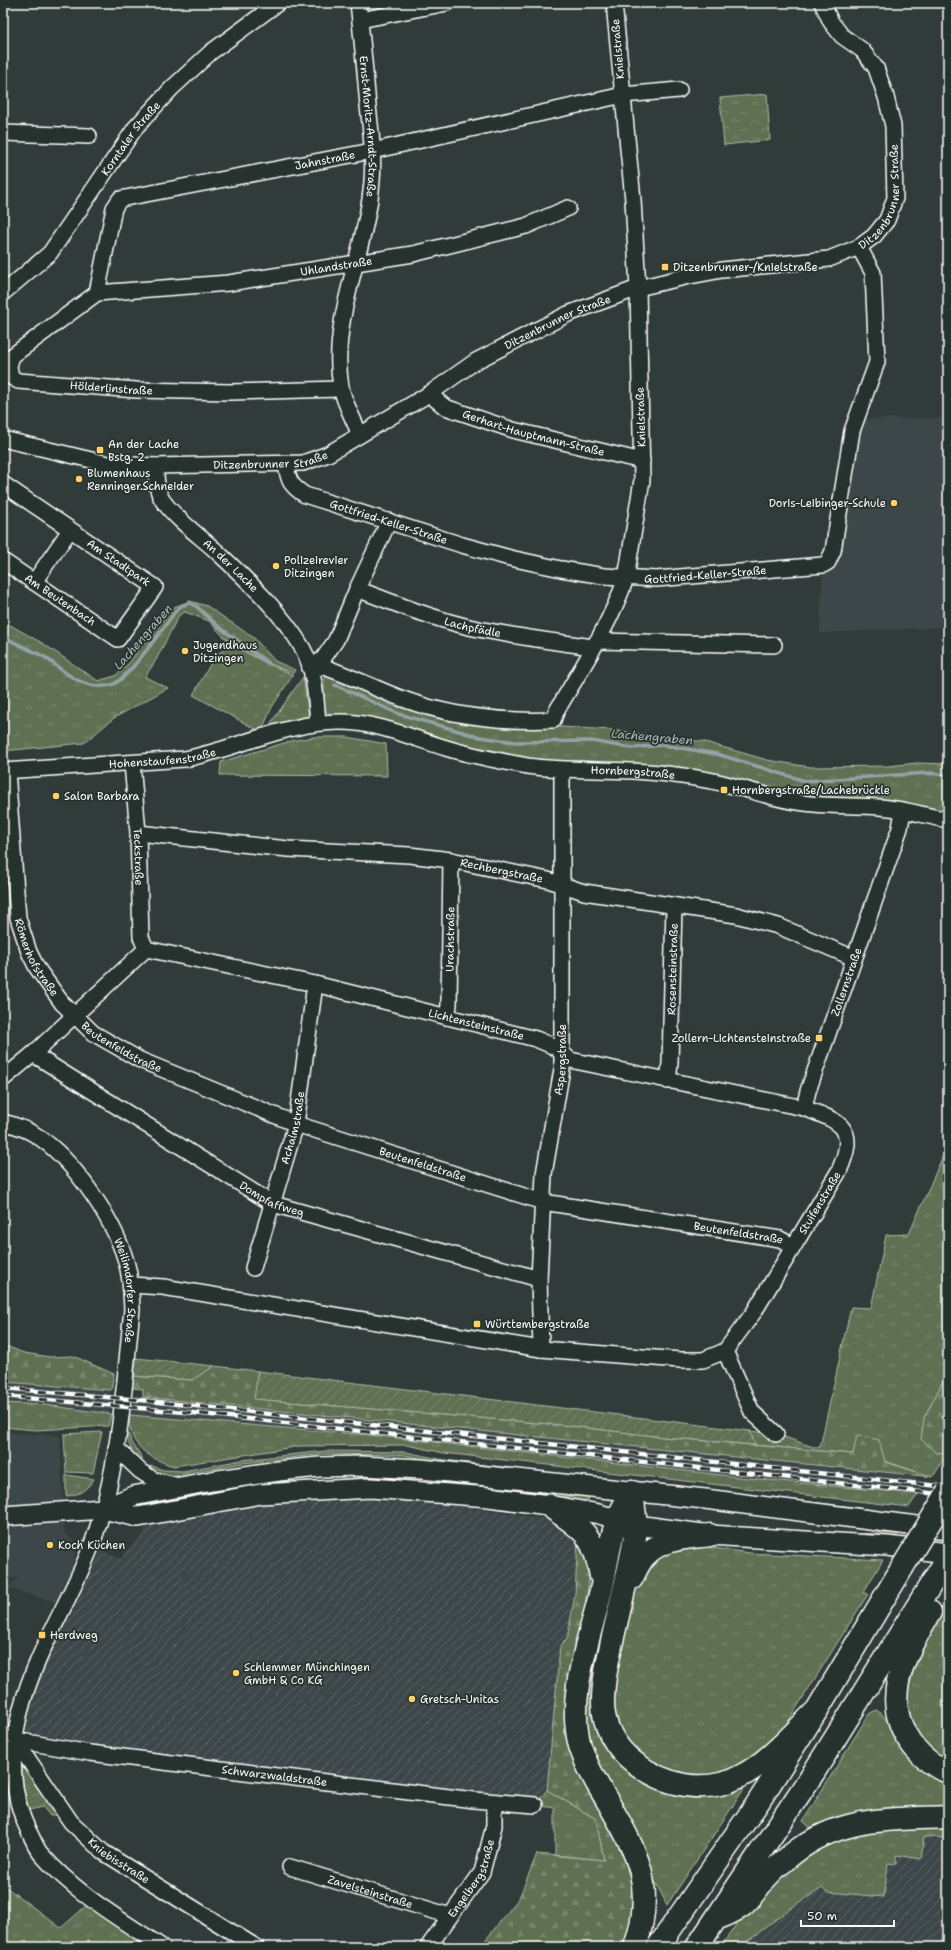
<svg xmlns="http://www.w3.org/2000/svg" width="951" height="1950" font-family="'Shantell Sans',sans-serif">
  <defs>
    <pattern id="industrial-furrows" width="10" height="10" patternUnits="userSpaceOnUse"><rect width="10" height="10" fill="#3e474a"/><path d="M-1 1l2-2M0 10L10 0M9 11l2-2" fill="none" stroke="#5b6365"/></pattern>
    <pattern id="grass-tufts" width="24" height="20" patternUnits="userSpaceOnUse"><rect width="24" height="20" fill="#607153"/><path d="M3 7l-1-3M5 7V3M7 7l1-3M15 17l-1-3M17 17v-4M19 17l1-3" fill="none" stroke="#78866d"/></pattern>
    <pattern id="forest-firs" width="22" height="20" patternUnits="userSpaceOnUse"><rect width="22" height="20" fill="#607153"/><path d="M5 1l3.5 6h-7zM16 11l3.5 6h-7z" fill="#78866d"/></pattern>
    <pattern id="park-crowns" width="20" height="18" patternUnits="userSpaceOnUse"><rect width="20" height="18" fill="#607153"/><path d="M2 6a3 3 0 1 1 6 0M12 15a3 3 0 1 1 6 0" fill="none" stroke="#78866d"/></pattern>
    <pattern id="garden-furrows" width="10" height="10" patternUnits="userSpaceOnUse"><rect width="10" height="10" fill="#607153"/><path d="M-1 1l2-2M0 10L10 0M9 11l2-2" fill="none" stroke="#78866d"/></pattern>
  </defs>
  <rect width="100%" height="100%" fill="#313c3a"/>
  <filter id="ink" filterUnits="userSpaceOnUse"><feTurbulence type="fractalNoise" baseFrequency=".025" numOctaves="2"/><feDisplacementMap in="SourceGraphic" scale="8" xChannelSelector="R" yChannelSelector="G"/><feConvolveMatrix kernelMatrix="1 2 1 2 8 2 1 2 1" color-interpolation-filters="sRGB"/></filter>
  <g filter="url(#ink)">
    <path fill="#3e474a" d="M859,414L866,419L948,418V627L820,633L823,565Z
      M3,1382L111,1390L108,1408L111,1414L45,1405L3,1403Z
      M135,1395L916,1476L918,1494L748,1478L380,1436L130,1415Z
      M3,1432L60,1436L64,1533L74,1541L75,1553L65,1605L8,1588L18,1578H3Z"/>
    <path fill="url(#industrial-furrows)" d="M371,1488L401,1499L451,1504L546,1519L578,1537L575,1594L567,1639L560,1647L547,1790L535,1805L15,1740L37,1663L72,1614L100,1550L121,1559L128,1549L145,1534L144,1527L238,1498Z
      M924,1837L948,1838V1947H740L788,1910L822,1888L827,1892L884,1897L888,1863L896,1855Z"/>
    <path fill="url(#grass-tufts)" stroke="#b0b8a9" d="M190,601L207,606L254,638L275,661L295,670L293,673L268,663L245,651L224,637L209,621L185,612L179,615L156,660L145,677L168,688L114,718L84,743L3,751V621L42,643L98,681L115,676L130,662L145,639L174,607Z
      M234,646L264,662L293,675L272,707L261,732L193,695L216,654Z
      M327,676L394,706L460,722L511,729L561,727L612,730L705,742L767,760L810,767L888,766L917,763L947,764L948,815L565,766L468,751L373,718L330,714L324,709V679Z
      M303,677L309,717L266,730Z
      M313,737H347L386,744L387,776L220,775L221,762L291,741Z
      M948,1144V1372L924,1418L936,1453L948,1452L933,1477L854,1451L853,1454L755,1445L750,1431L776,1434L813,1447H820L851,1307L871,1308L886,1235L909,1234Z
      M3,1403L45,1405L111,1414L108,1426L36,1430L3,1427Z
      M130,1415L380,1436L748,1478L918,1494L909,1507L444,1453L407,1445L301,1446L174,1466C149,1459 126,1444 130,1415Z
      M127,1429L131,1441L143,1459L139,1462C131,1452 128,1442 125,1430Z
      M102,1432L93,1473L66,1472L64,1434Z
      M325,1451L406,1452L439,1459L511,1469L855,1507L901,1517L439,1462L404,1455L324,1454L243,1463L172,1476L154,1473L147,1468L152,1466L163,1470L183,1471L242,1460Z
      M66,1475L94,1479C86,1490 80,1495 66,1496Z
      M396,1475L418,1479L421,1484H391Z
      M541,1496H589L587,1506Z
      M882,1533L898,1534L896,1538L855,1534Z
      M705,1547L750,1553L883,1560L863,1593L868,1594L789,1720L772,1744L734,1774L686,1779L639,1757L622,1733L615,1711L614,1694L616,1674L630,1605L641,1572L668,1551Z
      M617,1550L623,1551L614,1581L595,1667L622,1761L744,1789L667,1905L589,1752L585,1697Z
      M948,1598V1764L908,1729L905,1683Z
      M876,1710L882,1714L909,1752L948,1778V1810L815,1832L803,1821L869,1714Z
      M547,1790L596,1819L604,1860L555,1855V1808L535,1805Z
      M948,1825V1838L924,1837L921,1859L896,1855V1864L888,1863L884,1897L827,1892L822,1888L788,1910L740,1947H721L745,1911L775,1875L840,1833Z
      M3,1885L61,1928L87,1905L149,1947H3Z"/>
    <path fill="url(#forest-firs)" stroke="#b0b8a9" d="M3,1345L24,1353L50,1357L73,1356L114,1374L111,1390L3,1382Z
      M214,1366L258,1371L255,1399L562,1425L672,1438L853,1454L857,1435L879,1440L885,1462L933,1477L143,1397V1389L131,1388L130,1376L192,1380Z
      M948,1372V1452L936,1453L921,1439L924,1418Z
      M578,1537L592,1559L580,1641L570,1682L634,1881L631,1938L627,1947H480L519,1898L537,1854L604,1860L596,1819L547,1790L560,1646L567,1639L575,1594Z"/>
    <path fill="url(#park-crowns)" stroke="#b0b8a9" d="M767,94L770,140L724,145L720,98Z
      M23,1766L55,1807L57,1815L50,1816L43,1807L29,1810L19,1769Z"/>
    <path fill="url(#garden-furrows)" stroke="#b0b8a9" d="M136,1358L214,1366L192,1380L134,1376Z
      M258,1371L750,1431L755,1445L672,1438L562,1425L254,1399Z"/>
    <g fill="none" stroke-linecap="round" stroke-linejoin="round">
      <path stroke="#92a3a9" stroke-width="3.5" d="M3,636C17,645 32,650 46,658C59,667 69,678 84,683C93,686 105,688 114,684C130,676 163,628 175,612L181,606L189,603L196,606L219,627L268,663
        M335,685L399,714L480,737L515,742L592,741L631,748L662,745L717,754L805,781L929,773L948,775"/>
      <defs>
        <g id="minor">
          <path id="s1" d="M358,3C362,37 365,71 368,106C371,131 374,156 372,181C367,250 329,319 341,387C344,403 354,420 360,435"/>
          <path d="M360,20L447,3"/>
          <path d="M3,133L89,136"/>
          <path id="s2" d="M3,293L50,253L136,127L172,88L211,52L278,3"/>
          <path id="s3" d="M97,293L114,208L120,199L372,151L623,95L679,90"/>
          <path id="s4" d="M97,293L229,283L413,254L526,226L568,208"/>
          <path id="s5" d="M97,293L12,356L9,366L11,377L18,381L136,390L230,392L341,389"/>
          <path id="s6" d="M429,394L445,407L513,430L642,461"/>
          <path id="s7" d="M3,439L108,464L156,466L303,463L328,454L429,394L476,361L568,314L638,288L685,277L722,270L829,259L859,247L874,236L887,220L895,198L893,126L886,97L876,68L862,50L842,36L831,22L822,3"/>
          <path id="s8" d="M286,464C288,481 291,486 305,495L462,545L510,558L561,569L604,576L656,579L823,565L828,562L833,551L852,431L877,362L873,273L859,247"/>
          <path id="s9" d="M156,466C156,478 156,491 163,501C177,520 197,534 214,549C245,578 282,612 303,649C315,671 316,699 318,723"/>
          <path id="s10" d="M3,484L155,587L118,639L3,561"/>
          <path d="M34,582L70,530"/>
          <path d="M357,589L389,521"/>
          <path d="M597,641L774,645"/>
          <path d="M310,668L324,667C351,676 376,689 403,699C452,717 501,722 553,720L556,712C581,669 610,625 626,578L642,480L638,288L633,200L614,3"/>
          <path id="s11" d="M310,668L323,659L336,640L357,589C394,603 431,618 469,627C510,636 551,641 592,647"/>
          <path id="s12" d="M132,763L138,833L141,937L146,949"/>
          <path id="s13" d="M3,771L185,759C236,749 287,722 340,722C377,722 412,738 446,748C472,756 500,761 527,766C571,772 615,768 659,773C684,776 709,779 733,786C754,791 775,799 797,802C824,807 852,805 879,807C902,808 925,816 948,820"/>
          <path id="s14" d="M7,771L18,918L29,952L37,968L62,1003L93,1033L140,1060L296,1124L543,1202L780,1239L793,1246"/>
          <path id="s15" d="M138,833L288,849L409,855L451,860L548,880L584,892L736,915L778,926L854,958"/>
          <path id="s16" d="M146,949L315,984L536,1039L555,1047L570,1060L804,1108C842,1122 858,1128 839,1171L754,1312L725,1351"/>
          <path id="s17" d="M447,1017L449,1005L451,860"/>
          <path id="s18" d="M33,1054L273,1204L539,1279"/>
          <path d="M3,1079L33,1054L146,949"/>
          <path id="s19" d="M668,1081L670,1063L674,906"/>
          <path id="s20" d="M804,1108L808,1091L900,828L903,811"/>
          <path id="s21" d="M3,1122C14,1125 24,1128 34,1134C74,1158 118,1225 128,1269C131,1283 131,1295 132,1309C124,1387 120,1467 93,1541C78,1584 54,1622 37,1663C14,1716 2,1778 29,1832C33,1839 36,1848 41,1854C75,1893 120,1919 162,1947"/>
          <path id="s22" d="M253,1268L296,1124L315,984"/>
          <path d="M131,1285L163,1287L541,1349L680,1360H703L725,1351"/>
          <path id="s23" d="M541,1349L539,1279L544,1174L562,1069V770"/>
          <path d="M725,1351L752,1412L776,1434"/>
          <path d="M116,1448L140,1471L154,1480L179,1486"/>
          <path id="s24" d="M15,1740L90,1753L474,1800L535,1805"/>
          <path id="s25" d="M15,1740L71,1822L103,1852L256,1947"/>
          <path id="s26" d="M290,1867L450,1916"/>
          <path id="s27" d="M428,1947L482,1872L494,1826V1802"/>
        </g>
        <path id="major" d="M103,1509L133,1496L212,1481L279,1471L319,1467L361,1466L421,1469L705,1499L948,1530
          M3,1516L103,1509L138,1517L260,1494L371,1488L489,1497L548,1505L599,1514L636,1525L710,1535L887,1546L948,1553"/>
        <path id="highway" d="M632,1492L636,1525L635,1537C629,1572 620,1606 612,1641C608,1660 603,1680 603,1700C602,1725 615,1748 635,1763C664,1785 704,1795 739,1777C768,1763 794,1732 817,1710
          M632,1492C627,1501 620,1511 617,1521C609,1542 607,1564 602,1586C591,1636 566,1694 580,1746C586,1764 595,1781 605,1797C636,1851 657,1884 635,1947
          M548,1505C582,1530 593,1531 601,1576
          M632,1578C636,1570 640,1560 647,1554C662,1538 689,1538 710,1535
          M930,1612C905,1655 877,1701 914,1747C923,1758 934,1767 948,1772
          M721,1917C728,1914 736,1910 742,1906C749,1901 755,1891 760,1885C767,1876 775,1868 784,1861C834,1816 885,1820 948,1817
          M658,1947L757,1804L817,1710L902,1568
          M697,1947L814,1772L948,1557"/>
      </defs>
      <use href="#minor" stroke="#fff" stroke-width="18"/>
      <use href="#major" stroke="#fff" stroke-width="22"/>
      <use href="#highway" stroke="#fff" stroke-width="25"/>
      <use href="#minor" stroke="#26332d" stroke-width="15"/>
      <use href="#major" stroke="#26332d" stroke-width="19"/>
      <use href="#highway" stroke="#26332d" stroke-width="22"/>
      <defs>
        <path id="rail" d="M3,1388L140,1400L948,1487
          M3,1396L184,1412L948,1495"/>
      </defs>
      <use href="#rail" stroke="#fff" stroke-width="4.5"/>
      <use href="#rail" stroke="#26332d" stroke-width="3" stroke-dasharray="9" stroke-linecap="butt"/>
      <defs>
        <path id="highway-bridge" d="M902,1568L948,1492"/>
      </defs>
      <use href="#highway-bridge" stroke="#fff" stroke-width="25" stroke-linecap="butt"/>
      <use href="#highway-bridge" stroke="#26332d" stroke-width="22"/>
    </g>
  </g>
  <g fill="#ffd166" stroke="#26332d" stroke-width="1.5">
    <rect x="661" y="263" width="8" height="8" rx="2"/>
    <rect x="96" y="446" width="8" height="8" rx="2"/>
    <circle cx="79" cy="479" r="4"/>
    <circle cx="894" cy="503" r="4"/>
    <circle cx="276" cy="566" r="4"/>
    <circle cx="185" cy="651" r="4"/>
    <rect x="720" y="786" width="8" height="8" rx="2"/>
    <circle cx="56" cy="796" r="4"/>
    <rect x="815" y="1034" width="8" height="8" rx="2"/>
    <rect x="473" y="1320" width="8" height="8" rx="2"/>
    <circle cx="50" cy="1545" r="4"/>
    <rect x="38" y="1631" width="8" height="8" rx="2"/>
    <circle cx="236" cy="1673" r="4"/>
    <circle cx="412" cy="1699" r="4"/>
  </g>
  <g text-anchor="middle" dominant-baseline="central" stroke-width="3.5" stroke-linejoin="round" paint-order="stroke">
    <g font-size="11" fill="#fff" stroke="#26332d">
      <text transform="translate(618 49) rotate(-95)">Knielstraße</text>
      <text stroke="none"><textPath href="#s1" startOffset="124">Ernst-Moritz-Arndt-Straße</textPath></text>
      <text stroke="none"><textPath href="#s2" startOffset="202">Korntaler Straße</textPath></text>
      <text stroke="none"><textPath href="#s3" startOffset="306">Jahnstraße</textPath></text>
      <text stroke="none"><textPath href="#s7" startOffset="967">Ditzenbrunner Straße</textPath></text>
      <text stroke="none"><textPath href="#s4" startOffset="241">Uhlandstraße</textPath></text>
      <text stroke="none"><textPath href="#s7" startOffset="595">Ditzenbrunner Straße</textPath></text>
      <text stroke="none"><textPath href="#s5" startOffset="229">Hölderlinstraße</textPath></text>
      <text transform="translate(641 417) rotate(-92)">Knielstraße</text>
      <text stroke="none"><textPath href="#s6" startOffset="113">Gerhart-Hauptmann-Straße</textPath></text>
      <text stroke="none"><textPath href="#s7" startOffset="271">Ditzenbrunner Straße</textPath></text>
      <text stroke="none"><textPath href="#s8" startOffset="126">Gottfried-Keller-Straße</textPath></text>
      <text stroke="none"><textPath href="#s10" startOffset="140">Am Stadtpark</textPath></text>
      <text stroke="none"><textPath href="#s9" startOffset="130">An der Lache</textPath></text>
      <text stroke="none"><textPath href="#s8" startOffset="450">Gottfried-Keller-Straße</textPath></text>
      <text transform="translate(60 600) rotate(34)">Am Beutenbach</text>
      <text stroke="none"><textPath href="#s11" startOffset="216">Lachpfädle</textPath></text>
      <text stroke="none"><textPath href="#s13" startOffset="160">Hohenstaufenstraße</textPath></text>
      <text stroke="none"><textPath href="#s13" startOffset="641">Hornbergstraße</textPath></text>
      <text stroke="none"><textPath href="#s12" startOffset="94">Teckstraße</textPath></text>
      <text stroke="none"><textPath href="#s15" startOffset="366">Rechbergstraße</textPath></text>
      <text stroke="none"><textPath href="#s17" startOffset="78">Urachstraße</textPath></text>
      <text stroke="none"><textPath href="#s14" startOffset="191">Römerhofstraße</textPath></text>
      <text stroke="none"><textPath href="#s19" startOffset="112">Rosensteinstraße</textPath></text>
      <text stroke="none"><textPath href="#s20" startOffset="133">Zollernstraße</textPath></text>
      <text stroke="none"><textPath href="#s16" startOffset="339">Lichtensteinstraße</textPath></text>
      <text stroke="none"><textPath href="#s14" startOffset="319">Beutenfeldstraße</textPath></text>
      <text stroke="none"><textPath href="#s23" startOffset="291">Aspergstraße</textPath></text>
      <text stroke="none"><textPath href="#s22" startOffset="146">Achalmstraße</textPath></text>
      <text stroke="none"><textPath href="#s14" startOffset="643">Beutenfeldstraße</textPath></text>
      <text stroke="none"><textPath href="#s18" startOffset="280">Dompfaffweg</textPath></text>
      <text transform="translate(820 1203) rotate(-59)">Stuifenstraße</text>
      <text stroke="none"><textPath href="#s14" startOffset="967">Beutenfeldstraße</textPath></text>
      <text stroke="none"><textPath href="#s21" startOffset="222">Weilimdorfer Straße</textPath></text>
      <text stroke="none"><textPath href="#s24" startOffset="262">Schwarzwaldstraße</textPath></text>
      <text stroke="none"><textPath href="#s25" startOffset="161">Kniebisstraße</textPath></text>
      <text stroke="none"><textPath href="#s27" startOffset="82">Engelbergstraße</textPath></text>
      <text stroke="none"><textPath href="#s26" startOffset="84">Zavelsteinstraße</textPath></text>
    </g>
    <g font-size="11" fill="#fff" stroke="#26332d" text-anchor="start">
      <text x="673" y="267">Ditzenbrunner-/Knielstraße</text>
      <text x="108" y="444">An der Lache<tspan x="108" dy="13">Bstg. 2</tspan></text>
      <text x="87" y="473">Blumenhaus<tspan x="87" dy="13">Renninger.Schneider</tspan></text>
      <text x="886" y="503" text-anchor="end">Doris-Leibinger-Schule</text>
      <text x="284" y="560">Polizeirevier<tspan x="284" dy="13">Ditzingen</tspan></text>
      <text x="193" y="645">Jugendhaus<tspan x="193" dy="13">Ditzingen</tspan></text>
      <text x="732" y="790">Hornbergstraße/Lachebrückle</text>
      <text x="64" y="796">Salon Barbara</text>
      <text x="811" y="1038" text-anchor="end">Zollern-Lichtensteinstraße</text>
      <text x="485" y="1324">Württembergstraße</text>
      <text x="58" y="1545">Koch Küchen</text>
      <text x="50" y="1635">Herdweg</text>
      <text x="244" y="1667">Schlemmer Münchingen<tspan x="244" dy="13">GmbH &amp; Co KG</tspan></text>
      <text x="420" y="1699">Gretsch-Unitas</text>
    </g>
    <g font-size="12" font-style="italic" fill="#aebabe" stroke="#26332d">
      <text transform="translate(143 637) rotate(-49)">Lachengraben</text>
      <text transform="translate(652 737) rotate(5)">Lachengraben</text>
    </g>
  </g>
  <rect width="951" height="1950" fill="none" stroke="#26332d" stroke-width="16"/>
  <rect x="8" y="8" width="935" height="1934" fill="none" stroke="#fff" stroke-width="1.5" filter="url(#ink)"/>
  <path d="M801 1920v6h93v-6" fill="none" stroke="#ffffff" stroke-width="2"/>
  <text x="807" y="1920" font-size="12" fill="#ffffff" stroke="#26332d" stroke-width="3" paint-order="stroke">50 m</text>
</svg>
